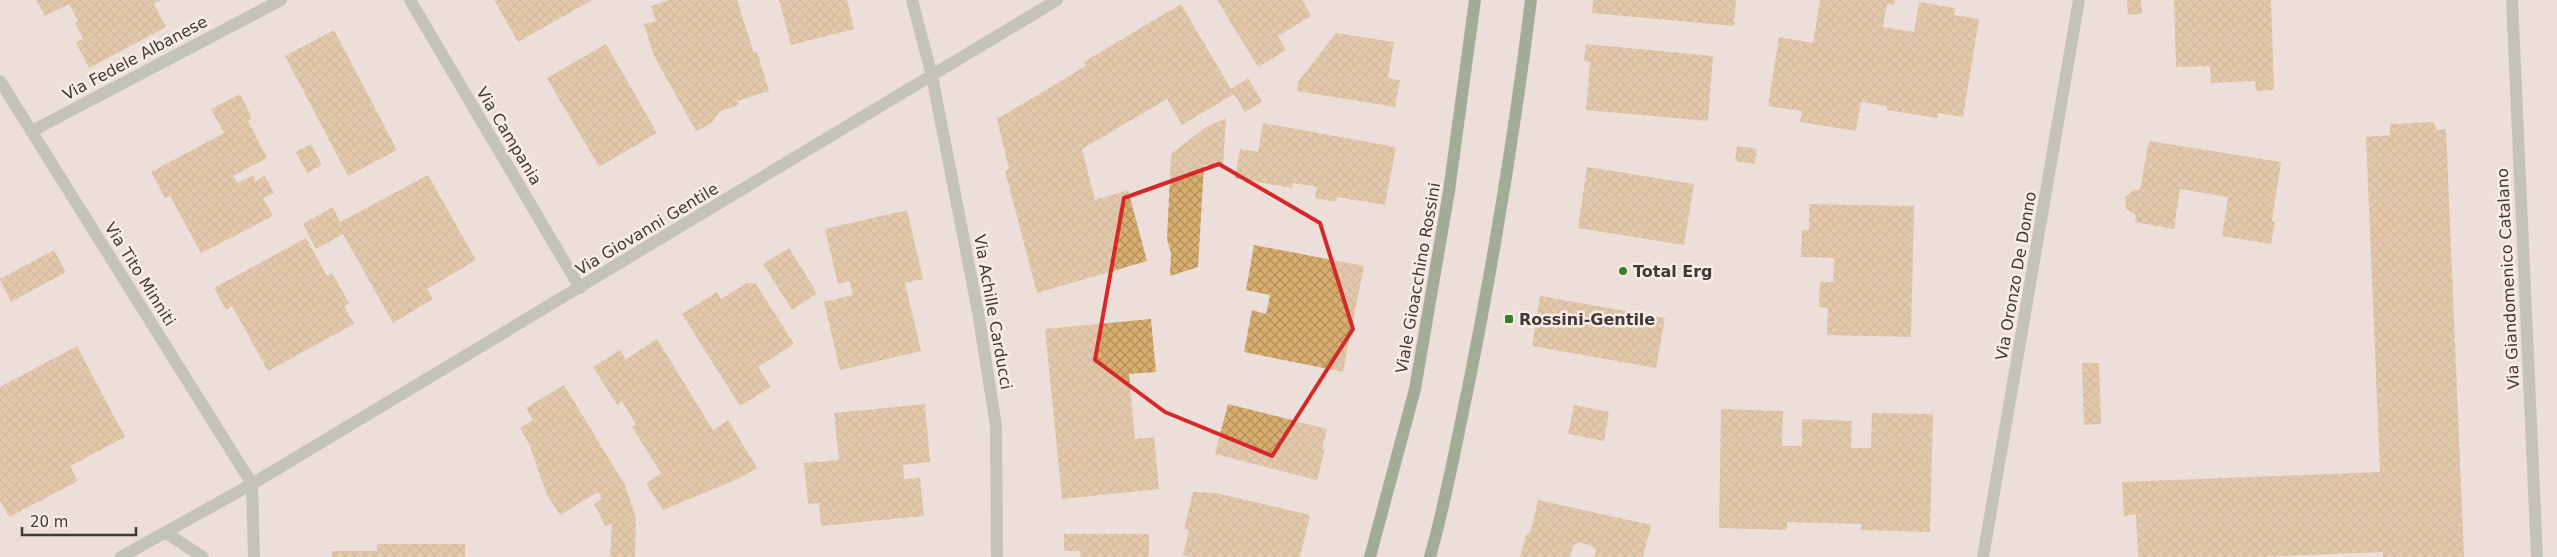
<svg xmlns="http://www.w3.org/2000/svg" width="2557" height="557" font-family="'DejaVu Sans',sans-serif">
  <defs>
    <pattern id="building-cross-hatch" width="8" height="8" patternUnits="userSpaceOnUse" patternTransform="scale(1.25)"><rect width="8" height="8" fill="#d8af6f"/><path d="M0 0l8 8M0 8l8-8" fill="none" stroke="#b18f5c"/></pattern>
  </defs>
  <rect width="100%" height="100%" fill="#ecdfda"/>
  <path fill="url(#building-cross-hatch)" d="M36,0H161L154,4L166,27L89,68L76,43L83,39L75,23L78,21L69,4L45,16Z
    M494,0H592L518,42Z
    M669,0H737L754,53L757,52L769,91L737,101L739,105L720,111L712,123L696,131L654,56L644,24L656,21L651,6Z
    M779,0H847L854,29L791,45Z
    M1217,0H1302L1311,16L1278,36L1286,50L1258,67Z
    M1593,0H1736L1734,26L1592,13Z
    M1820,0H1895L1894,5L1887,4L1883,27L1914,32L1919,2L1955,8L1954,15L1979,19L1963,117L1938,113L1937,118L1887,110V106L1861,102L1856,131L1800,122L1802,111L1768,106L1779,37L1813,43Z
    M2127,0H2141L2142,14L2128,15Z
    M2174,0H2271L2274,90L2256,91L2255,81L2211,83L2210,66L2176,67Z
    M1181,4L1231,89L1248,78L1262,102L1245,112L1234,94L1182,125L1167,99L1082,149L1095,200L1128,190L1147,261L1037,293L1005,171L1009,169L997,119L1086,66L1084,62Z
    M334,30L397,150L348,176L285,56Z
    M1336,33L1394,42L1388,78L1400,80L1395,107L1297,91L1298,82Z
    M606,44L657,133L599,167L547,78Z
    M1586,44L1713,56L1708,121L1586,110L1590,62L1584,61Z
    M240,94L252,118L248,121L267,158L233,176L238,183L253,175L256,181L265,176L274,193L263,198L273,216L201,253L170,196L165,198L151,172L224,133L211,109Z
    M1226,118L1223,166L1204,165L1198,267L1170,276L1171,253L1167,240L1171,154L1206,127Z
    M2433,122L2437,130L2446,129L2464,557H2383V552L2259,557H2138L2136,514L2124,516L2122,482L2380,472L2366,137L2390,135V124Z
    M1263,123L1396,147L1385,205L1337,197L1336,202L1315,198L1317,187L1293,183L1292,188L1235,178L1240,149L1258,152Z
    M2149,141L2281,162L2272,221L2275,222L2271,244L2222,236L2228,197L2180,189L2174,229L2135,222L2136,215L2126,209L2125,197L2134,190H2140Z
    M311,144L322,165L307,173L296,152Z
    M1737,146L1757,149L1755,164L1735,161Z
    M1587,167L1694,184L1684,245L1578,228Z
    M428,175L476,260L427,289L433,299L393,323L343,234L316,249L303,224L333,207L340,222Z
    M1809,204L1914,206L1911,337L1827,335L1828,308L1819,307L1820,282H1833L1834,258L1801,257L1802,230H1809Z
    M907,210L923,279L905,283L921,351L840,370L824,302L853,295L850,281L838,284L825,229Z
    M306,238L327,276L332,273L349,303L344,306L354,324L268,371L232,306L226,310L214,288Z
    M1254,245L1364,266L1343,372L1244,352L1252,310L1266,314L1270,295L1246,290Z
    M789,248L817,293L792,310L763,264Z
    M54,250L66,272L11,302L0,279Z
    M747,283L756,284L794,344L758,367L771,387L740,406L682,314L717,292L721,299Z
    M1540,296L1665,318L1656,368L1532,346Z
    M1151,319L1156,372L1129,374L1135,439L1154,437L1159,489L1062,499L1045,329Z
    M657,339L713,430L728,420L757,468L740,478L663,510L646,484L661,473L632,427L636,425L622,401L617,405L593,367L620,350L626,359Z
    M77,346L125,437L70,466L78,481L9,517L0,500V387Z
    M2082,363H2099L2101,424L2084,425Z
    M564,385L625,485L636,518L635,557H610L612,524L605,526L594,504L602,499L598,492L560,515L547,495L529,444L520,428L533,420L526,408Z
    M925,404L930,462L903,465L904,479L920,478L924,516L821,526L819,503L808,504L804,463L839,460L834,413Z
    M1228,404L1327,429L1322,449H1325L1317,480L1215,454Z
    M1574,405L1609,412L1604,441L1568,434Z
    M1721,409L1783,411L1782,446H1802V419L1852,421L1851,448H1871L1872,413L1933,414L1930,532L1861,530V524L1787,522V530L1719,528Z
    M1193,492L1216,493L1310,515L1300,557H1191L1183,555L1189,530L1184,529Z
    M1538,500L1651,525L1643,557H1594L1596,551L1592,546L1579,542L1573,546L1570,557H1520L1526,535L1531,531Z
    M1064,534H1149V557H1080V551H1064Z
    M377,544H465V557H332V551H377Z"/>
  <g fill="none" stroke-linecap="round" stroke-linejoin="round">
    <path stroke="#90a58c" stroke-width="12" d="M410,0L580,288
      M912,0L932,76L978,312L996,426L997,557
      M2512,0L2537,557
      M0,81L252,484L254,557
      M32,131L281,0
      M166,533L203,557
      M121,557L252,484L1057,0
      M1983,557L2079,0"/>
    <path stroke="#4b7044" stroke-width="12" d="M1370,557L1415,389L1449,191L1475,0
      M1430,557C1446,501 1456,444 1468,388C1494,259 1515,130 1531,0"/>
  </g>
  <path d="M0 0H2557V557H0ZM1219,164L1320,223L1353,329L1272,456L1165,412L1095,360L1124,198Z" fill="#ecdfda" fill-opacity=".55" fill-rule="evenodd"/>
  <path fill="none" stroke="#d62828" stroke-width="4" stroke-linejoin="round" d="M1219,164L1320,223L1353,329L1272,456L1165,412L1095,360L1124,198Z"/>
  <g fill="#377f25" stroke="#f9ece7" stroke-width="2">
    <circle cx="1623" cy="271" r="5"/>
    <rect x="1504" y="314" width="10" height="10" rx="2.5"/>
  </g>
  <g text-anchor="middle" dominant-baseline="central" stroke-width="5" stroke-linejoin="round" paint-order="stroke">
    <g font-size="16" fill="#3f3a38" stroke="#f9ece7">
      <text transform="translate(135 58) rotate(-28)">Via Fedele Albanese</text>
      <text transform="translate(509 136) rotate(59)">Via Campania</text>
      <text transform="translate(647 229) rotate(-31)">Via Giovanni Gentile</text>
      <text transform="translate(140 274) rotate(58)">Via Tito Minniti</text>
      <text transform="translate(2016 276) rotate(-80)">Via Oronzo De Donno</text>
      <text transform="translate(1418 278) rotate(-80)">Viale Gioacchino Rossini</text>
      <text transform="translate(2508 279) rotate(-93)">Via Giandomenico Catalano</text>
      <text transform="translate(993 312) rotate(80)">Via Achille Carducci</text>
    </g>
    <g font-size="16" font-weight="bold" fill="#3f3a38" stroke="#f9ece7" text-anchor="start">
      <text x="1633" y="271">Total Erg</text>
      <text x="1519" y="319">Rossini-Gentile</text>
    </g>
  </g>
  <path d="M22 527v8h114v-8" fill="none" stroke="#3f3a38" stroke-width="2.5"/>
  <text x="30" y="527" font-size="15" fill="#3f3a38" stroke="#f9ece7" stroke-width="4" paint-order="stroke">20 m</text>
</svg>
